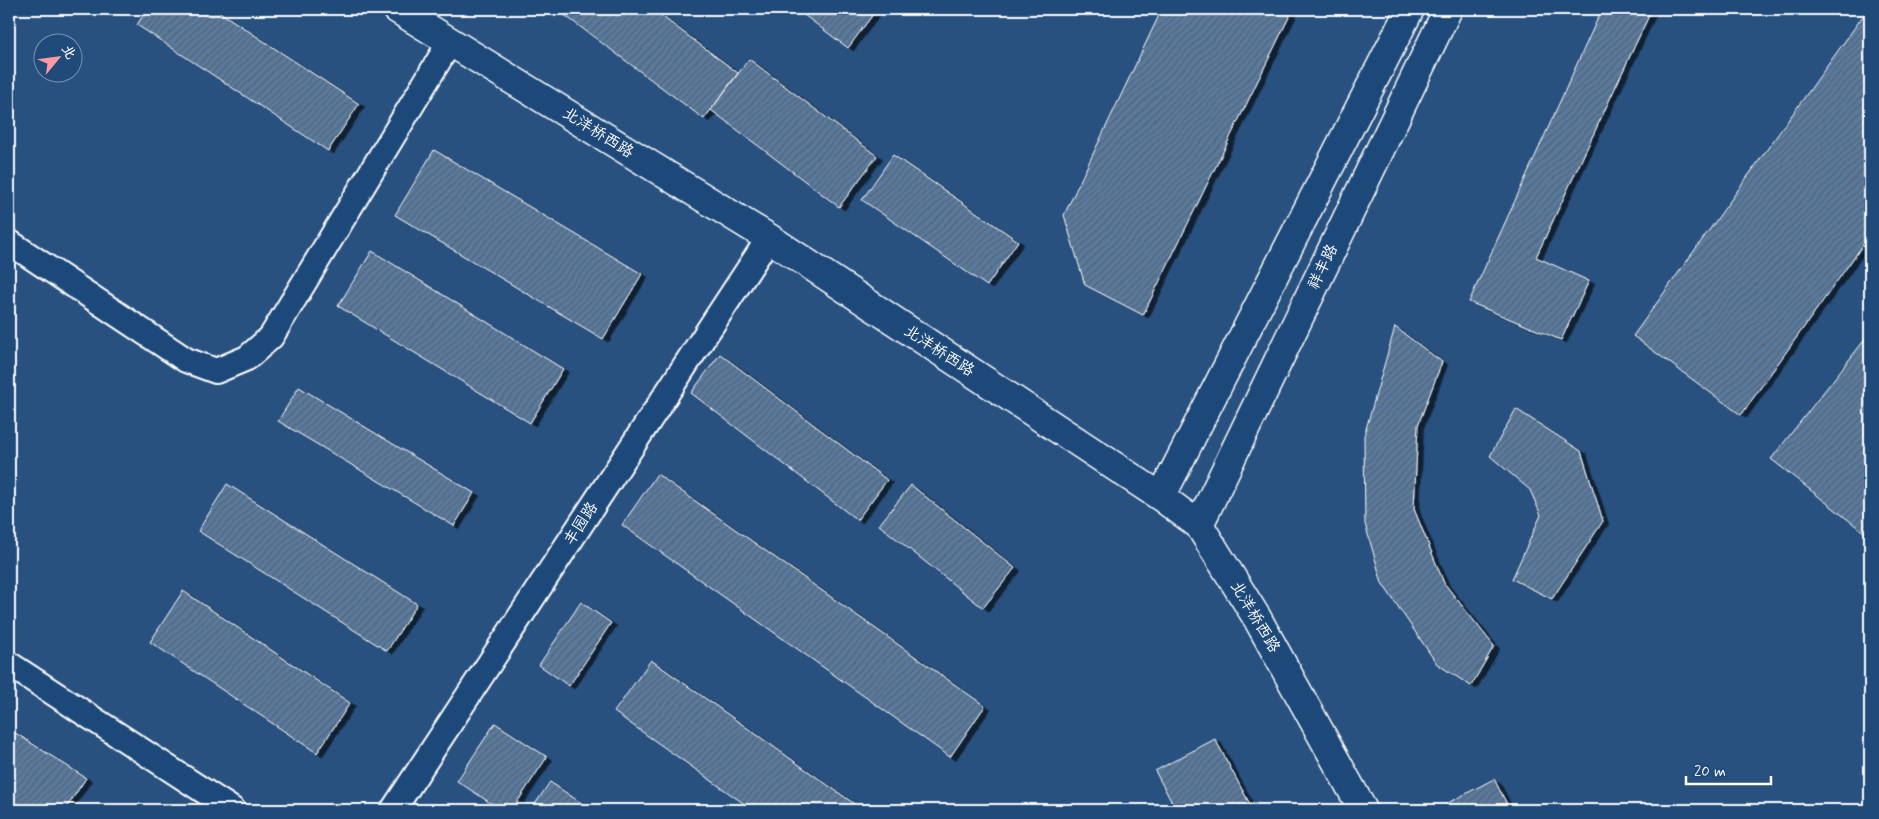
<svg xmlns="http://www.w3.org/2000/svg" width="1879" height="819" font-family="Mynerve,'LXGW WenKai TC',sans-serif">
  <defs>
    <pattern id="building-hatch" width="6" height="6" patternUnits="userSpaceOnUse" patternTransform="scale(1.25)"><rect width="6" height="6" fill="#5a7a9d"/><path d="M-1 1l2-2M0 6l6-6M5 7l2-2" fill="none" stroke="#536374"/></pattern>
    <filter id="shadow"><feDropShadow dx="5.5" dy="3" stdDeviation="0" flood-color="#0009"/></filter>
  </defs>
  <rect width="100%" height="100%" fill="#28517f"/>
  <filter id="ink" filterUnits="userSpaceOnUse"><feTurbulence type="fractalNoise" baseFrequency=".02" numOctaves="2"/><feDisplacementMap in="SourceGraphic" scale="10" xChannelSelector="R" yChannelSelector="G"/><feConvolveMatrix kernelMatrix="1 2 1 2 8 2 1 2 1" color-interpolation-filters="sRGB"/></filter>
  <g filter="url(#ink)">
    <path fill="url(#building-hatch)" stroke="#fff" filter="url(#shadow)" d="M147,9H215L359,104L328,151L137,25Z
      M566,9H652L738,73L704,119L563,14Z
      M796,9H877L848,48Z
      M1162,9H1293L1143,315L1085,285L1064,215Z
      M1602,9H1652L1536,257L1589,281L1561,340L1469,302Z
      M1868,9H1870V235L1741,415L1633,336Z
      M749,59L877,156L839,207L711,110Z
      M434,150L642,274L603,339L395,215Z
      M893,155L1018,241L987,286L862,200Z
      M372,251L563,369L530,423L338,306Z
      M1395,327L1442,362L1418,425L1414,509L1444,583L1494,646L1471,686L1437,664L1382,583L1365,524L1364,436Z
      M1870,333V537L1771,459Z
      M720,354L887,480L857,520L691,393Z
      M299,387L474,493L454,526L278,421Z
      M1516,409L1581,451L1603,521L1552,599L1512,579L1541,515L1530,490L1490,456Z
      M657,474L985,706L950,757L622,525Z
      M227,484L417,604L387,651L198,531Z
      M911,485L1015,568L983,608L879,525Z
      M183,591L350,703L317,753L150,642Z
      M581,602L611,623L569,686L539,665Z
      M651,660L863,810H753L614,712Z
      M495,723L547,757L512,810H501L457,781Z
      M9,729L86,778L65,810H11L9,809Z
      M1215,739L1253,810H1176L1155,771Z
      M1494,779L1510,810H1449L1446,804Z
      M550,782L592,810H531Z"/>
    <g fill="none" stroke-linecap="round" stroke-linejoin="round">
      <defs>
        <path id="street" d="M9,242L186,360L216,371L247,358L271,337L450,42
          M9,664L233,810
          M393,810L769,238"/>
        <path id="secondary" d="M397,9L769,238L1161,497L1199,525L1257,618L1363,810
          M1161,497L1410,9
          M1199,525L1448,9"/>
      </defs>
      <use href="#street" stroke="#fff" stroke-width="28"/>
      <use href="#secondary" stroke="#fff" stroke-width="31"/>
      <use href="#street" stroke="#1f4a7a" stroke-width="24"/>
      <use href="#secondary" stroke="#1f4a7a" stroke-width="28"/>
    </g>
  </g>
  <g text-anchor="middle" dominant-baseline="central" stroke-width="4.5" stroke-linejoin="round" paint-order="stroke">
    <g font-size="16" fill="#fff" stroke="#1f4a7a">
      <text transform="translate(598 133) rotate(32)">北洋桥西路</text>
      <text transform="translate(1323 267) rotate(-64)">祥丰路</text>
      <text transform="translate(939 351) rotate(33)">北洋桥西路</text>
      <text transform="translate(581 524) rotate(-57)">丰园路</text>
      <text transform="translate(1255 617) rotate(59)">北洋桥西路</text>
    </g>
  </g>
  <rect width="1879" height="819" fill="none" stroke="#1f4a7a" stroke-width="30"/>
  <rect x="15" y="15" width="1849" height="789" fill="none" stroke="#fff" stroke-width="2" filter="url(#ink)"/>
  <g transform="translate(58 58) rotate(61)"><circle r="24" fill="#1f4a7a" stroke="#7992af"/>
  <path d="M0-4L9 19L0 12L-9 19Z" fill="#ff9aa2"/>
  <text y="-8" font-size="14" font-weight="bold" text-anchor="middle" fill="#ffffff">北</text>
  </g>
  <path d="M1686 776v8h85v-8" fill="none" stroke="#ffffff" stroke-width="2.5"/>
  <text x="1694" y="776" font-size="15" fill="#ffffff" stroke="#1f4a7a" stroke-width="4" paint-order="stroke">20 m</text>
</svg>
